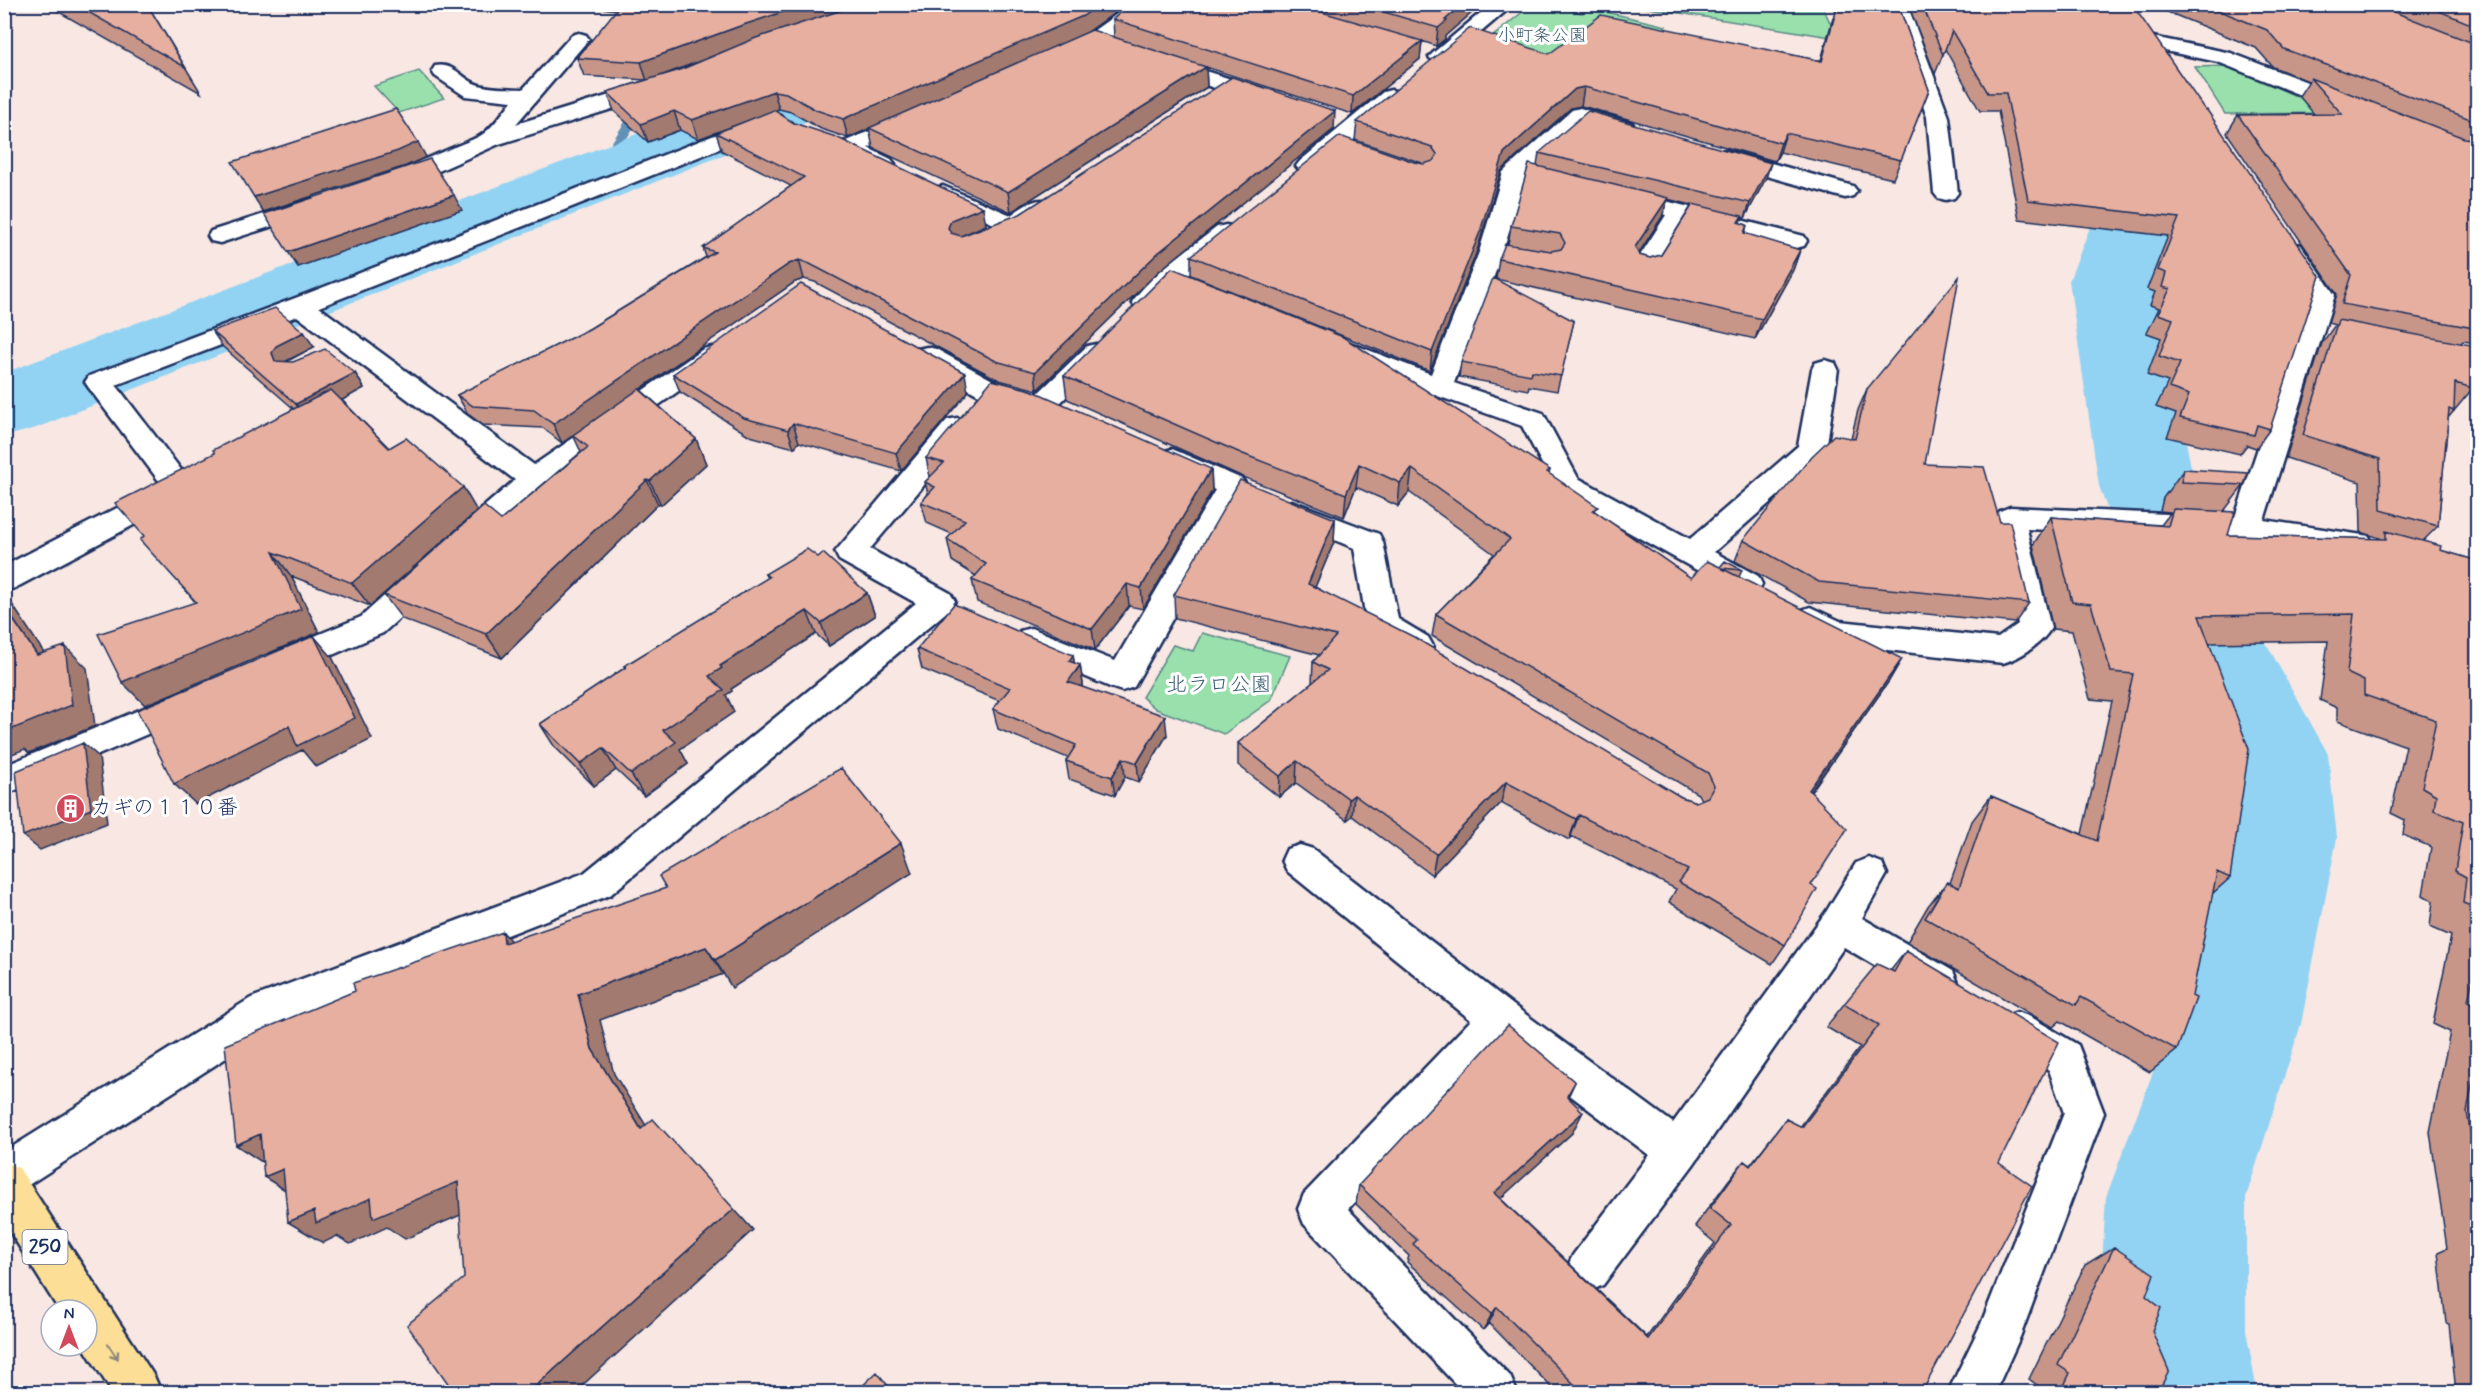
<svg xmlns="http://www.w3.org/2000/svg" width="2482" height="1397" font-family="Mynerve,'Klee One',sans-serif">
  <rect width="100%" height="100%" fill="#f8e7e2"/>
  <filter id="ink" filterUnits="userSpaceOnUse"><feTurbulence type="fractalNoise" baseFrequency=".0167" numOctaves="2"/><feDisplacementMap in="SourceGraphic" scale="12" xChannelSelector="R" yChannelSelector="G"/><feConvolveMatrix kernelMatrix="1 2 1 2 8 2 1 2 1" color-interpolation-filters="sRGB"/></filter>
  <g filter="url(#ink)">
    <path fill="#99e0ad" stroke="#5a8886" stroke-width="1.5" d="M1531,5H1543L1582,13L1589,8L1666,26L1636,71L1546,70L1480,47Z
      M1629,5H1822L1837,38Z
      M2230,66L2333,113L2225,114L2195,67Z
      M419,71L444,98L399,113L374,86Z
      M1202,633L1290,656L1271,700L1224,734L1156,709L1142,697L1173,645L1193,651Z"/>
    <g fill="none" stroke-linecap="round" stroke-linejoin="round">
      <path fill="#6291b8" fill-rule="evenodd" d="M642,101L648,105L615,157L606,176L604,179H596L594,176L602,157L638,102Z"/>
      <path fill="#92d3f4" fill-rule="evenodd" d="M956,4H1038L1029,18L962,60L36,428L4,437V373L912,30Z
        M1987,4H2054L2073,45L2132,117L2179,204L2153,281L2195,486L2247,609L2328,754L2337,838L2301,1024L2246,1197V1330L2257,1392H2105L2098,1330L2106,1197L2171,1024L2219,838L2216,754L2145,613L2099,486L2069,281L2099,204L2060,122L2006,51Z"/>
      <defs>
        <path id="minor" d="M1131,4H1155C1143,21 1076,62 1057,57L1053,53L1057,49L1086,36Z
          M1491,4H1514L1447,61L1440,63L1433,61L1429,57L1433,53Z
          M1887,4H1907L1949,117L1958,193L1954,198L1946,200L1938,198L1934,193L1927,117Z
          M579,33L586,35L589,39L516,124L652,82L660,84L663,89L660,94L499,144L423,178L393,187L385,185L381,180C386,173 465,144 480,136C492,129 503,112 512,101L465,96L435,76L432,71L435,66C455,62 462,80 479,85C492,89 510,88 523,89L572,35Z
          M2153,37L2231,53L2354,100L2357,105L2354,110L2346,112L2338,110L2218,62L2146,47L2143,43L2146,39Z
          M1163,58L1273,92L1276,97L1273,102L1265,104L1155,69L1152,64L1155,59Z
          M1391,90L1399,92L1402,97L1399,102L1316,171L1308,173L1300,171L1296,166L1300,161L1383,92Z
          M1580,108L1632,123L1635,128L1632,133L1624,135L1584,123L1526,175L1503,252L1454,383L1543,413L1578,478L1690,539L1798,446L1812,369L1815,363L1825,360L1835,363L1838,369L1826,450L1822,457L1714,552L1758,576L1762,584L1758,592L1747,595L1736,592L1557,492L1522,426L1429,393L1341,357L1337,351L1341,345L1350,343L1431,374L1479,252L1503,172L1572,110Z
          M913,113L921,115L924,120L921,125L868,148L891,159L895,164L891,169C874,173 856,160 841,153L838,148L841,143Z
          M761,117L769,119L772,124L769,129L319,307L534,465L703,349L712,347L721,349L725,355L721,361L544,486L473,551L462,554L451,551L447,543L451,535L515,480L297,316L116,385L195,488L190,495L15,588L4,591V566L162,485L89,388L85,382L89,376L306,294Z
          M1725,150L1853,186L1857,191L1853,196L1845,198L1717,162L1714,157L1717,152Z
          M943,186L1011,215C1023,207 1034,197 1049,201L1053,206C1045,218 1026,229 1012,232L935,198L931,193L935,188Z
          M1622,190L1804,236L1807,241L1804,246L1795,248L1687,221L1654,273L1645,276L1636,273L1632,268L1666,215L1614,202L1610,197L1614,192Z
          M312,199L320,201L324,206L320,211L220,243L211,241L208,236L211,231Z
          M1226,225L1235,227L1238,232L1235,237L1178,283L1154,308L1145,310L1136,308L1132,302C1153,272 1189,249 1217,227Z
          M2292,243L2301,245L2335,295L2264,520L2369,536L2373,544L2369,552L2358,555L2246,539L2027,529L2051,628C2042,644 2020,658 2003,663L1834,644L1799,627L1794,619L1799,611L1810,607L1840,621L1998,638L2018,624L1995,518L2000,511L2010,507L2235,517L2309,295L2280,250L2283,245Z
          M1096,344L1105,346L1109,352L1105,358L1054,409L1044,412L1034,409L1032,407L1027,408L979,395L918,361L914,355L918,349L927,347L936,349L998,383L1037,394L1087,346Z
          M957,418L967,420L971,427L967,434L870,549L950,593L955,601L950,609L610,895L279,1024L19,1191L4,1197V1152L251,998L584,873L916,603L839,560L835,552L947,420Z
          M1172,449L1242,479L1247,486L1134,687L1122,691L1110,687L1020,649L1015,640L1020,631L1031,628L1115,661L1215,490L1162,466L1158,459L1162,452Z
          M1292,501L1379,534L1383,542L1398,619L1428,637L1433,646L1428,655C1424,656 1419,658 1414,657C1399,655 1375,638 1367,625L1354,548L1282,518L1277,511L1282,504Z
          M426,565L437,568L441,576L437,584L383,633L293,672L282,675L271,672L266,663L271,654L361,617L415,568Z
          M185,691L197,695L202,704L197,713L4,795V766Z
          M1300,845L1313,849L1513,1005L1673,1123L1826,912L1856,863L1869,858L1882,863L1887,874L1862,918L1953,971L1958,983L1953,995L1939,1000L1925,995L1844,947L1693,1165L1603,1285L1588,1292L1573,1285L1566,1270L1573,1255L1649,1155L1501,1043L1348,1209L1510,1376L1517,1392H1463L1304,1224L1298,1209L1304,1194L1471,1020L1287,871L1282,860L1287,849Z
          M2017,1012L2031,1017L2078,1045L2104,1113L2020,1337L1995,1392H1948L1981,1324L2064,1113L2049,1070L2003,1043L1997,1030L2003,1017Z"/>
        <path id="highway" d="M4,1162L19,1168L154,1376L161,1392H112L83,1346H87V1310H59L4,1222Z"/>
      </defs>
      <use href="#minor" stroke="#1b2f5e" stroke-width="5"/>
      <use href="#highway" stroke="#1b2f5e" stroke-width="5"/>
      <use href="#minor" fill="#fff" fill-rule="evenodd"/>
      <use href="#highway" fill="#fcde96" fill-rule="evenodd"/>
    </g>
    <path fill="#c79689" stroke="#1b2f5e" stroke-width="1.5" fill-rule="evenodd" d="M45,4H147L201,93Z
      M570,4H846L835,13L842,10L850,4H1127L1089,31L1114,37L1113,19L1132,4H1482L1445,36V39L1436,46L1422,41L1420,59L1352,114L1206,67L1207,87L1011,212L873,148L869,128L848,138L821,129L791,112L779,109L774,111L794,123L986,225L961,236L1334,129L1159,271L1037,390L999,380L815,282L804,279L795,282L640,389L696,439L706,464L661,505L658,504L502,658L402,619L384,595L501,520L581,452L573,435L562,443L543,428L483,425L468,414L457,395L589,329L706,257L703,248L791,186L722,151L716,133L745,121L698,139L680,130L648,142L614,111L607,92L646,80L584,76L577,58L617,10ZM717,54L680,70L654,78Z
      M1837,4H1898L1929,90L1893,179L1780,152L1775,161L1589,108L1581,106L1571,108L1501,171L1477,251L1430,371L1191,275V256L1414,162L1422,163L1355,140L1357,122L1549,54L1821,60Z
      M1908,4H2132L2270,429L2256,448L2247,445L2240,454L2167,437L2176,414L2156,407L2168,382L2147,375L2161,338L2147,333L2159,308L2150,305L2155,292L2147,289L2168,236L2019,219L1998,111H1980L1945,49L1935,74Z
      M2148,4H2478V343L2463,341L2461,343L2473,388L2448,418L2438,526L2423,541L2440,550L2478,561V1392H2456L2449,1324L2446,1323L2438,1252L2447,1248L2430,1132L2450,1032L2433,1024L2451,936L2430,927L2433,901L2423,895L2431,847L2403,835L2405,820L2391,813L2406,746L2337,721V708L2320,700L2328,641L2210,643L2230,878L2212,894L2177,1050L2150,1072L2060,1021L2053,1027L1907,942L1928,906L1947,882L1950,883L1972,821L1991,796L2082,834L2112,701L2090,699L2072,631L2053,629L2033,545L2051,517L2161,525L2171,512L2160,511L2163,498L2184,469L2244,485L2224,511L2228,535L2379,539L2380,538L2361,532L2360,482L2286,458L2322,343L2335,325L2328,323L2337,294L2227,133L2238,115L2314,114L2299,96L2309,81L2273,67L2256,48Z
      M1539,153L1766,178L1745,218L1741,217L1740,223L1747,225L1745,234L1800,250L1793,270L1755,339L1496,279L1499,259L1508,244L1511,226L1537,166ZM1667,199L1692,205L1661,255L1650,258L1639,255V254L1662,217Z
      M1574,321L1557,391L1529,386L1528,390L1459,377L1461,362Z
      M212,331L314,347L286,362L355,373L364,388L342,400L389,448L477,511L370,606L291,576L319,632L145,705L195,602L144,536L215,453L294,409L223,347Z
      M673,374L968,392L901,471L799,442L794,448L750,436L680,392Z
      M1064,376L1550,470L1549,474L1596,512L1691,578L1720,567L1742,570L1739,577L1889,681L1811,792V885L1785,945L1772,964L1669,902L1676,889L1571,836L1569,840L1501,803L1432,875L1352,816L1347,820L1296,783L1279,797L1238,765V743L1312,683L1313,662L1319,655L1175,618L1174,595L1335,519L1334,542L1315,587L1681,797L1696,802L1701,800L1698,794L1432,636L1436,614L1494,554L1409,492L1398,506L1356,487L1344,517L1243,477L1067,399Z
      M1867,389L1925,464L2000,522L2029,603L2015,623L1809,602L1735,561L1743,540L1851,438L1858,410Z
      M926,458L1211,469L1212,491L1143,609L1129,606L1095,650L977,602L972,580L976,576L952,561L947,539L952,534L927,523L921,502L928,494L925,482L930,477Z
      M765,574L867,593L875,616L829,646L816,634L731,689L732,691L726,695L734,712L680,749L688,764L644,796L616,770L594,786L554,746L540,724L625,668L624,666L767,579Z
      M917,649L1073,655L1074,663L1080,665L1083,684L1082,687L1167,735L1139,782L1125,777L1115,795L1069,779L1066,761L1068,758L998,729L993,709L1000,701L922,669Z
      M1906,951L1999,1163L1922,1392H1556L1489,1323L1483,1330L1407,1262L1409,1256L1356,1204L1359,1185L1575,1082L1568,1097L1572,1133L1500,1198L1647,1337L1715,1243L1695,1226L1728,1181L1744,1161L1750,1165L1786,1119L1800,1127L1860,1047L1826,1027L1844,1004L1891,970Z
      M2114,1247L2146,1296L2152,1331L2158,1392H2039L2041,1388L2029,1379L2085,1265Z"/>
    <path fill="#a27a6f" stroke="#1b2f5e" stroke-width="1.5" d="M807,4H846L830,16L745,44L647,81L641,62L740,26Z
      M1100,4H1127L1085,34L848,138L843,119Z
      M1463,4H1482L1445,36V39L1436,46L1438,28L1445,20Z
      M1422,41L1420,59L1352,114L1353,96Z
      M1206,67L1207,87L1011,212L1008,192Z
      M1584,87L1581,106L1571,108L1501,171L1477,251L1430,371L1432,352L1504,153L1575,89Z
      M774,91L779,109L698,139L692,120Z
      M674,111L680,130L648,142L641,124Z
      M1335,111L1334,129L1159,271L1037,390L1035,372L1158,253Z
      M1786,133L1780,152L1775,161L1781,143Z
      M418,142L426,157L406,166L263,212L254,197Z
      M1771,163L1766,178L1745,218L1750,203Z
      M454,195L462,210L298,267L288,252Z
      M1668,198L1662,217L1630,267L1635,247Z
      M983,207L986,225L954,239L948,228L951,220Z
      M1800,250L1793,270L1755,339L1762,319Z
      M799,260L804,279L795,282L562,443L553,424L789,264Z
      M304,332L314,347L286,361L282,368L275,361L272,353L276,346Z
      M355,373L364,388L306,420L296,404Z
      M965,373L968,392L901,471L896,453Z
      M793,423L799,442L794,448L788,430Z
      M696,439L706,464L661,505L650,481Z
      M1359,464L1356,487L1344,517L1346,494Z
      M1211,469L1212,491L1143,609L1141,588Z
      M1412,469L1409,492L1398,506L1400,483Z
      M647,480L658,504L502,658L486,634Z
      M463,487L477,511L370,606L352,583Z
      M1335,519L1334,542L1307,606L1308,584Z
      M273,552L291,576L319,632L145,705L122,682Z
      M1127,584L1129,606L1095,650L1092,629Z
      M4,592L60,677L37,655L4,606Z
      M867,593L875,616L829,646L821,623Z
      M807,611L816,634L731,689L732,691L726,695L734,712L680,749L688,764L644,796L631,774L663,730L709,676L720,666Z
      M314,636L332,657L372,739L316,767L302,750L196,804L174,784Z
      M65,646L87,668L95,726L29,753L25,749L4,757V727Z
      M1073,655L1076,672L1080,665L1083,684L1071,701L1068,682L1069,661Z
      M1902,659L1889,681L1797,811L1809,790Z
      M1165,716L1167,735L1139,782L1137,763Z
      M83,743L99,757L107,823L40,850L23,836Z
      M603,748L616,770L594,786L580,764Z
      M1123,758L1125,777L1115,795L1112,777Z
      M1297,761L1296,783L1279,797L1280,776Z
      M1506,782L1501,803L1432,875L1436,854Z
      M1354,795L1352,816L1347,820L1349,799Z
      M1579,815L1571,836L1569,840L1576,819Z
      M901,843L912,873L732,988L715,960Z
      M503,932L527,960L504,943Z
      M706,947L723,974L600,1020L614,1074L663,1153L641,1129L592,1049L578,994Z
      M1583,1112L1572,1133L1486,1212L1494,1193Z
      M260,1134L271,1168L236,1145Z
      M283,1169L300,1199L264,1177Z
      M458,1182L486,1204L405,1239L387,1227L350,1244L337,1236L323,1243L288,1222L314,1211L371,1198Z
      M734,1209L753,1230L575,1392H529Z
      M1497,1307L1489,1323L1483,1330L1492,1314Z"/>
    <path fill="#e7af9f" stroke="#1b2f5e" stroke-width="1.5" d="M74,4H147L185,67Z
      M621,4H807L740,26L641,62L577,58Z
      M850,4H1100L1083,16L843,119L816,110L786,93L774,91L692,120L674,111L641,124L607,92L680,70L756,38L842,10Z
      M1132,4H1294L1422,41L1353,96L1113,19Z
      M1357,4H1463L1445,20L1447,21L1438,28Z
      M1838,4H1898L1929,90L1901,160L1786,133L1781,143L1592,89L1584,87L1575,89L1504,153L1480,232L1432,352L1191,256L1340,136L1414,162L1424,164L1433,161L1437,154L1432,147L1357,122L1470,28L1549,54L1601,15L1822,61Z
      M1922,4H2132L2205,110H2207L2320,276L2270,429L2257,425L2254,435L2180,418L2189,395L2169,388L2180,363L2159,356L2173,319L2158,314L2170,289L2162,287L2166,273L2158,270L2179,218L2028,200L2006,93H1988L1952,31L1943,55Z
      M2203,4H2374L2478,45V122L2284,49L2267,30Z
      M2422,4H2478V27Z
      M1092,30L1206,67L1008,192L869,128Z
      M1232,77L1335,111L1158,253L1035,372L996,361L810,264L799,260L789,264L553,424L534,410L473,406L457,395L589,329L715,252L703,248L804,177L716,133L774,110L794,123L836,137L983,207L951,220L948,228L951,233L961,236L1020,214Z
      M2310,78L2464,138L2478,140V321H2474V328L2342,304L2351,275L2238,115L2342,114Z
      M396,109L418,142L398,151L254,197L232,162Z
      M1588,111L1771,163L1750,203L1539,153Z
      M430,159L454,195L288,252L264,214Z
      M1529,164L1668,198L1635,247L1639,255L1650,258L1661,255L1693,204L1742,216L1738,222L1747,225L1744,233L1800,250L1762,319L1499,259L1505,244L1551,251L1561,249L1565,243L1560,234L1511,226Z
      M1172,268L1343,337L1550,470L1547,472L1598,507L1593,510L1691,578L1707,561L1720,567L1725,561L1742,570L1721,568L1902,659L1809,790L1847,829L1811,885L1817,889L1785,945L1679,882L1688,870L1579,815L1576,819L1506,782L1436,854L1354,795L1349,799L1297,761L1280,776L1238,743L1328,670L1313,662L1336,636L1174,595L1240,480L1335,519L1308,584L1414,637L1681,797L1696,802L1708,797L1714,786L1708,773L1436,614L1510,539L1412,469L1400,483L1359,464L1346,494L1243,454L1064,376Z
      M1959,277L1925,464L1984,467L2000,522H2010L2029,603L1819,582L1743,540L1812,456L1834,435L1855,439L1867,389Z
      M1493,278L1574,321L1561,376L1532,371L1531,375L1461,362Z
      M801,284L965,373L896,453L793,423L788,430L744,418L673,374Z
      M275,308L304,332L276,346L272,353L275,361L293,362L325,349L355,373L296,404L212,331Z
      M2338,320L2476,346L2473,388L2455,383L2454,411L2449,409L2438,526L2381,510L2380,459L2303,435Z
      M992,380L1031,390L1211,469L1141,588L1127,584L1092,629L972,580L986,564L947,539L965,520L921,502L935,487L925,482L944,463L926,458Z
      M639,389L696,439L650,481L647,480L486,634L384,595L484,506L501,520L588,447L573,435Z
      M331,390L389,448L406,438L463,487L352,583L273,552L301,609L122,682L98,634L196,602L140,540L144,536L115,503L215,453L213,450Z
      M2184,469L2248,473L2244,485L2181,482Z
      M2173,509L2235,512L2228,535L2386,539V531L2441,546L2440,550L2478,561V909L2463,903L2466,877L2455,871L2463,822L2434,810L2436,795L2422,787L2436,720L2364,695V681L2347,673L2354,614L2199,616L2249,749L2230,878L2217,872L2192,996L2196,998L2177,1050L2081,997L2076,1005L1925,918L1947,882L1959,888L1991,796L2097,841L2133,674L2111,672L2091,604L2072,602L2051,517L2168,526Z
      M807,549L818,557L823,553L867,593L821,623L807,611L720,666L722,668L709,676L724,690L663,730L676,742L631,774L603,748L580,764L540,724L626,667L624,666L769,577L765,574Z
      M954,604L1073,655L1069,661L1080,665L1068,682L1165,716L1137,763L1123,758L1112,777L1066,761L1076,745L993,709L1010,688L917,649Z
      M4,606L37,655L65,646L72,705L5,732Z
      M314,636L355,718L297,746L289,726L174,784L137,710Z
      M83,743L91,809L23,836L16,771Z
      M841,768L901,843L715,960L706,947L578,994L592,1049L641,1129L653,1119L734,1209L529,1392H454L407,1325L464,1278L458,1182L373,1218L371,1198L316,1223L314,1211L288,1222L283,1169L264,1177L260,1134L236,1145L225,1045L355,991L353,983L503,932L504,943L666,888L659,876Z
      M1906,951L2059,1042L1999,1163L2032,1186L1922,1392H1582L1497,1307L1492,1314L1413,1244L1417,1240L1359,1185L1508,1025L1575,1082L1567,1096L1583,1112L1494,1193L1648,1339L1731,1225L1710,1208L1744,1161L1750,1166L1786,1119L1802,1127L1879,1025L1844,1004L1877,964L1894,972Z
      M2478,953V1006L2468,1001Z
      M2478,1053V1178L2467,1112Z
      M2114,1247L2154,1274L2146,1296L2161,1308L2152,1331L2169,1371L2158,1392H2061L2070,1373L2058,1365Z
      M877,1372L893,1392H856Z"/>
    <defs><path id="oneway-shaft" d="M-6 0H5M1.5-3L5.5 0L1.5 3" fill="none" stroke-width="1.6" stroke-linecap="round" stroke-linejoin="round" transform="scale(1.5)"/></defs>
    <use stroke="#8c867a" href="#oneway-shaft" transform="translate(113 1352) rotate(57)"/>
  </g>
  <defs>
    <symbol id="building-disc" viewBox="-11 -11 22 22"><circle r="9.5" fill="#d1495b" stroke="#fff"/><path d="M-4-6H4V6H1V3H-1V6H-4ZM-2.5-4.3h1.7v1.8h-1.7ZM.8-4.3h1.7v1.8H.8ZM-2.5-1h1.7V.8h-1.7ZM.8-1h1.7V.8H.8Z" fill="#fff"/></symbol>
  </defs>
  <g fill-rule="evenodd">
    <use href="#building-disc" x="54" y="792" width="33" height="33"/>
  </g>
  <g text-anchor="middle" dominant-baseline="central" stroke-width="6" stroke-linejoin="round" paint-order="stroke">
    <g font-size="18" fill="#3a5b72" stroke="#fff">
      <text x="1542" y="36">小町条公園</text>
    </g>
    <rect fill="#fff" stroke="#5f6d8e" stroke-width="1.5" x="22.5" y="1230" width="45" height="34" rx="4.5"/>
    <g font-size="20" font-weight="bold" fill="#1b2f5e">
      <text x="45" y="1247">250</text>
    </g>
    <g font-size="21" fill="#3a5b72" stroke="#fff">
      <text x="1219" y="685">北ラロ公園</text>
    </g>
    <g font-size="21" fill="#1b2f5e" stroke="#fff" text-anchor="start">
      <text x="91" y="808">カギの１１０番</text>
    </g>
  </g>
  <rect width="2482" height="1397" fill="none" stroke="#fff" stroke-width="24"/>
  <rect x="12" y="12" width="2458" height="1373" fill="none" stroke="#1b2f5e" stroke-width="2" filter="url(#ink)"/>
  <g transform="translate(69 1328)"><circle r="28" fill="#ffffff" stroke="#a4acbf" stroke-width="1.5"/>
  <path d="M0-4.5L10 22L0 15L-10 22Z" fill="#d1495b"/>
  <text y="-9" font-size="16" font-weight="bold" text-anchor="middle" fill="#1b2f5e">N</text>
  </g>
</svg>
